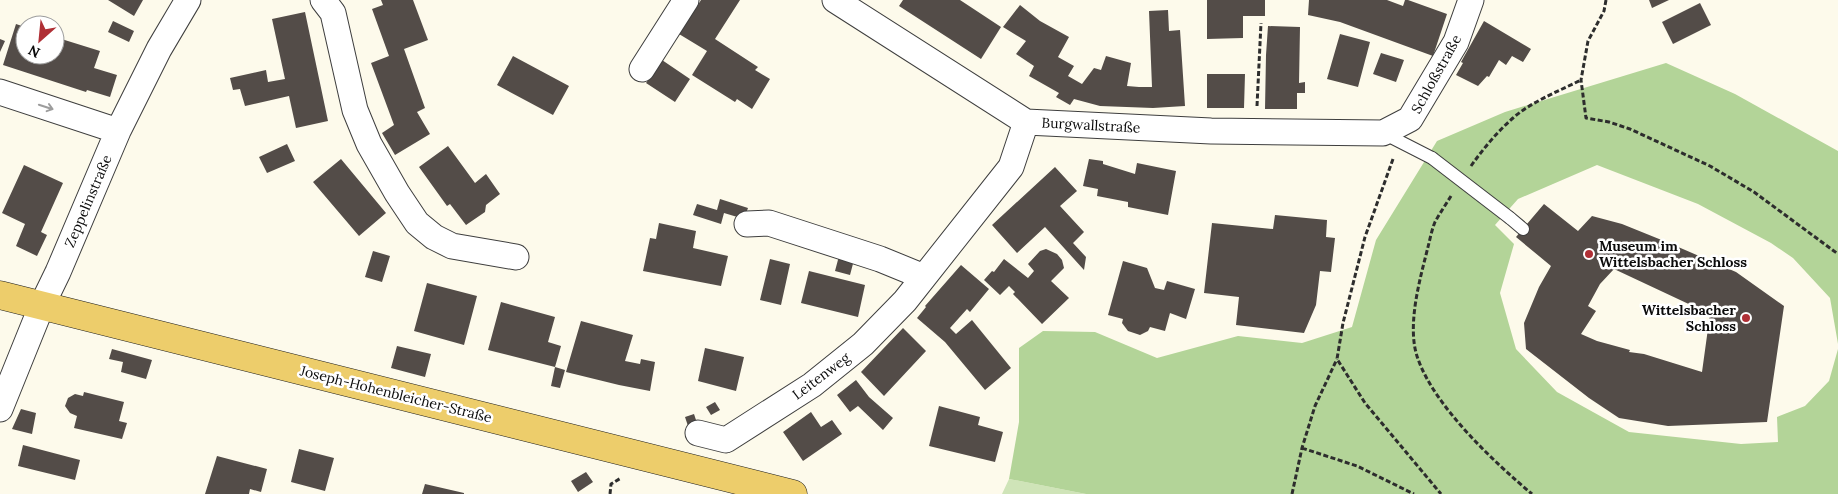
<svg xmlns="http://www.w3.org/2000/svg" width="1838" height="494" font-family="Lora,serif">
  <rect width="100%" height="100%" fill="#fdfaeb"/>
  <path fill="#cfe4b8" d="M1009,479L1086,494H1002Z"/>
  <path fill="#b3d498" d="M1666,63L1735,94L1838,151V344L1830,298L1793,258L1771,243L1698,204L1597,165L1518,199L1495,225L1514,244L1500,293L1516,349L1557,392L1629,432L1741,444L1778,442L1777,417L1805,406L1829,381L1838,349V494H1086L1009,479L1019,422V348L1043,331L1095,332L1157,358L1238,336L1302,343L1352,327L1376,240L1437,141L1505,112Z"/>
  <path fill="#534c48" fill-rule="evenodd" d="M108,0H143L134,16Z
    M381,0H413L428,40L404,49L425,108L417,112L430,134L395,155L382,133L394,125L371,63L389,56L372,9L383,5Z
    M701,0H740L715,39L758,67L755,70L770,79L752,109L737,99L735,102L692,75L707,51L679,34Z
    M903,0H960L1001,27L981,59L899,6Z
    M1207,0H1265V16H1243V38L1207,39Z
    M1309,0H1387L1403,6L1405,0H1408L1447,14L1433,56L1340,22L1308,15Z
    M1649,0H1669L1652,8Z
    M1700,3L1711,25L1673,44L1662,22Z
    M1020,5L1040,21L1069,37L1058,57L1074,66L1068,76L1082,84L1094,68L1101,70L1106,56L1131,63L1127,86L1139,87H1152L1149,11L1168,10L1169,31L1180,30L1185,106L1153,108L1100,106L1074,99L1070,105L1056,97L1059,93L1029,76L1034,66L1016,54L1026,41L1003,27Z
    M305,12L328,121L296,128L289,96L245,106L240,89L233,90L230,78L266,70L268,82L285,79L272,19Z
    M113,21L134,31L129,42L108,32Z
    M1484,21L1531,49L1523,62L1512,56L1506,65L1499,60L1489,77L1487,76L1478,86L1456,75L1463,63L1461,62Z
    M16,24L25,27V55H55V37L100,51L94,68L117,75L110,97L87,90L86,92L3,65Z
    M1268,26L1300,27L1299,83L1305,82V93H1297V109H1265L1266,55Z
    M1340,34L1370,42L1358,87L1327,79Z
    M0,39L5,41L0,52Z
    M1381,53L1404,60L1396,82L1373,74Z
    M513,56L569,86L553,115L497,85Z
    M662,60L690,79L675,102L646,83Z
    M1207,74H1245L1244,108H1207Z
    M287,144L295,161L267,173L259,157Z
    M448,146L475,183L486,174L500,194L486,205L485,212L466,225L450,204L447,206L419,167Z
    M341,159L386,213L359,236L313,182Z
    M1089,159L1103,161V164L1135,174L1137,163L1176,171L1168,215L1128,207V202L1097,196L1098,189L1083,186Z
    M24,165L63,183L41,232L47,235L37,256L16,246L25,224L2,213Z
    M1055,167L1077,191L1060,206L1084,232L1073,243L1086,257L1084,270L1045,227L1017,253L992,225Z
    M720,199L748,208L744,219L724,213L721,224L693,215L697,204L717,210Z
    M1544,204L1578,231L1592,216L1622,224L1669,243L1736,272L1784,306L1767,422L1668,426L1619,418L1589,398L1526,349L1524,323L1539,287L1551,266L1516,237ZM1614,269L1710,314L1702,372L1644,354L1629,352L1630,350L1597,341L1581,334L1596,311L1588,306L1600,284Z
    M1275,215L1327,220L1326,237L1335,238L1331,272L1320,271L1316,305L1304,333L1236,325L1239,297L1204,293L1212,223L1273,229Z
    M659,223L696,231L693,248L728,256L721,286L643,271L650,238L656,239Z
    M1046,249L1057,254L1062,260L1064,268L1051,281L1069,298L1042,324L1013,294L1015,292L1009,286L1000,295L984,280L992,271L994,272L1004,259L1028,278L1034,271L1028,264L1040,251Z
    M373,251L390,256L382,282L365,277Z
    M839,256L854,260L850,275L835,271Z
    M770,259L790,264L781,305L760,300Z
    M1123,261L1147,268L1155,288L1164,290L1167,281L1195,289L1186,319L1170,313L1165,331L1150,327L1148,331L1140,335L1128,331L1122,323L1123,319L1108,315Z
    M961,265L989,289L970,312L967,309L950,328L956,334L972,320L1011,368L985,390L945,342L917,318L926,307L925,306Z
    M809,271L865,285L858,317L801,303Z
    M427,283L477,296L464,345L414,331Z
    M501,302L555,317L548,342L561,346L555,367L488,350Z
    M581,321L633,335L625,361L640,364L641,359L655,362L650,391L619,385L566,372Z
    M903,328L926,351L884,396L861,372Z
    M397,346L431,354L425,377L391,368Z
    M705,348L744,357L736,391L698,381Z
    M112,349L152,360L146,379L121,372L123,362L109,359Z
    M555,367L565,370L560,388L551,386Z
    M856,380L869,397L893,418L883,430L858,406L850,412L837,395Z
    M84,392L124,402L119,421L127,423L122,439L74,428L77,416L70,413L65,406L68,398L75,394L83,396Z
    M715,402L720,410L711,415L706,407Z
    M939,406L980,417L978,425L1003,432L995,462L929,446Z
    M21,409L36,413L32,434L12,429Z
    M811,412L821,427L832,420L842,434L803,461L783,432Z
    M694,414L697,423L688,426L685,417Z
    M23,445L80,460L75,480L18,466Z
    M299,449L334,458L325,491L291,482Z
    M217,456L267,469L261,492L250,489L249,494H205Z
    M586,472L593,482L578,492L571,481Z
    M425,484L464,493V494H422Z"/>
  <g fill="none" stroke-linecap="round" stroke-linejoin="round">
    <defs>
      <path id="service" d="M1383,133L1432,158
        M1510,218L1523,229"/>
      <path id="minor" d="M323,0L333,13L355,110L369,144L397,193L417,223L434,237L452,246L516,257
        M835,0L1026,122L1211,131L1383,133L1410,119L1456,42L1471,0
        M642,69L686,0
        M0,92L118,131
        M747,224L769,223L880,259L924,277
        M0,409L42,305L58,272L118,131L159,49L188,0
        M698,433L726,440L812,385L863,344L905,301L1011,167L1026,122"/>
      <path id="primary" d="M0,295L793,494"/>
    </defs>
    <use href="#service" stroke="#3e3e3e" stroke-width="14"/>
    <use href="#minor" stroke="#3e3e3e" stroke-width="27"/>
    <use href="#primary" stroke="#1c1c1c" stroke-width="29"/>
    <path stroke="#2d2d2d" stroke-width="3" stroke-dasharray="5 2.5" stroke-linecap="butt" d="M1606,0L1604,11L1588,41L1581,80L1586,118L1609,122L1630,129L1710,166L1754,192L1838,254
      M1257,106L1261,23
      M1393,159L1365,237L1343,323L1337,359L1365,403L1441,494
      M1471,166C1483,149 1497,132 1513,118C1531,102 1559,91 1581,80
      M1451,196C1446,204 1440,213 1435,222C1432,229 1430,239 1428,247C1420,279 1406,327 1418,359C1435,407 1494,462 1532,494
      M1302,448L1357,466L1414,494
      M610,494L611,484L621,478
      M1292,494L1302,448L1315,406L1337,359"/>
    <use href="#service" stroke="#fff" stroke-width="12"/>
    <use href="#minor" stroke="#fff" stroke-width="25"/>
    <use href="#primary" stroke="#edcd6b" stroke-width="28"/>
    <defs>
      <path id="service-bridge" d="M1432,158L1510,218"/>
    </defs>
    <use href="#service-bridge" stroke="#3e3e3e" stroke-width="14" stroke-linecap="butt"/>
    <use href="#service-bridge" stroke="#fff" stroke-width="12"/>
  </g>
  <defs><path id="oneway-shaft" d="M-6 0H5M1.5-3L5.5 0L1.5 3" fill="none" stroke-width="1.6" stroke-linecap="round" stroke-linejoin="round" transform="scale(1.25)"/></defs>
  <use stroke="#9d9d9d" href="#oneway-shaft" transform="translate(46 107) rotate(18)"/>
  <g fill="#af2f35" stroke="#fff" stroke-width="2">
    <circle cx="1589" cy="254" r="5"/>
    <circle cx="1746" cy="318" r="5"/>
  </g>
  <g text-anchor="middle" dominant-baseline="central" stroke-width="5" stroke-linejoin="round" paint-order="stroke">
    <g font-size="14" fill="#0b0b0b" stroke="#fff">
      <text transform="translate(1436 74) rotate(-61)">Schloßstraße</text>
      <text transform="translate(1091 125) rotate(3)">Burgwallstraße</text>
      <text transform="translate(88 201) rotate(-67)">Zeppelinstraße</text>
      <text transform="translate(821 376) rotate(-37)">Leitenweg</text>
      <text transform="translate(396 394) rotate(14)">Joseph-Hohenbleicher-Straße</text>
    </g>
    <g font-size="14" font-weight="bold" fill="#0b0b0b" stroke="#fff" text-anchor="start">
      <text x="1599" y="246">Museum im<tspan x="1599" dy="16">Wittelsbacher Schloss</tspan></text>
      <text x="1736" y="310" text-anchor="end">Wittelsbacher<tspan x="1736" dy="16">Schloss</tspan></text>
    </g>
  </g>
  <g transform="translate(40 40) rotate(207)"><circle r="24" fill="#ffffff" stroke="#9d9d9d"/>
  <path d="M0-4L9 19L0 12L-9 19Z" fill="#af2f35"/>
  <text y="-8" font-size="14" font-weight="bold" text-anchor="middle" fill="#0b0b0b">N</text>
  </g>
</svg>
